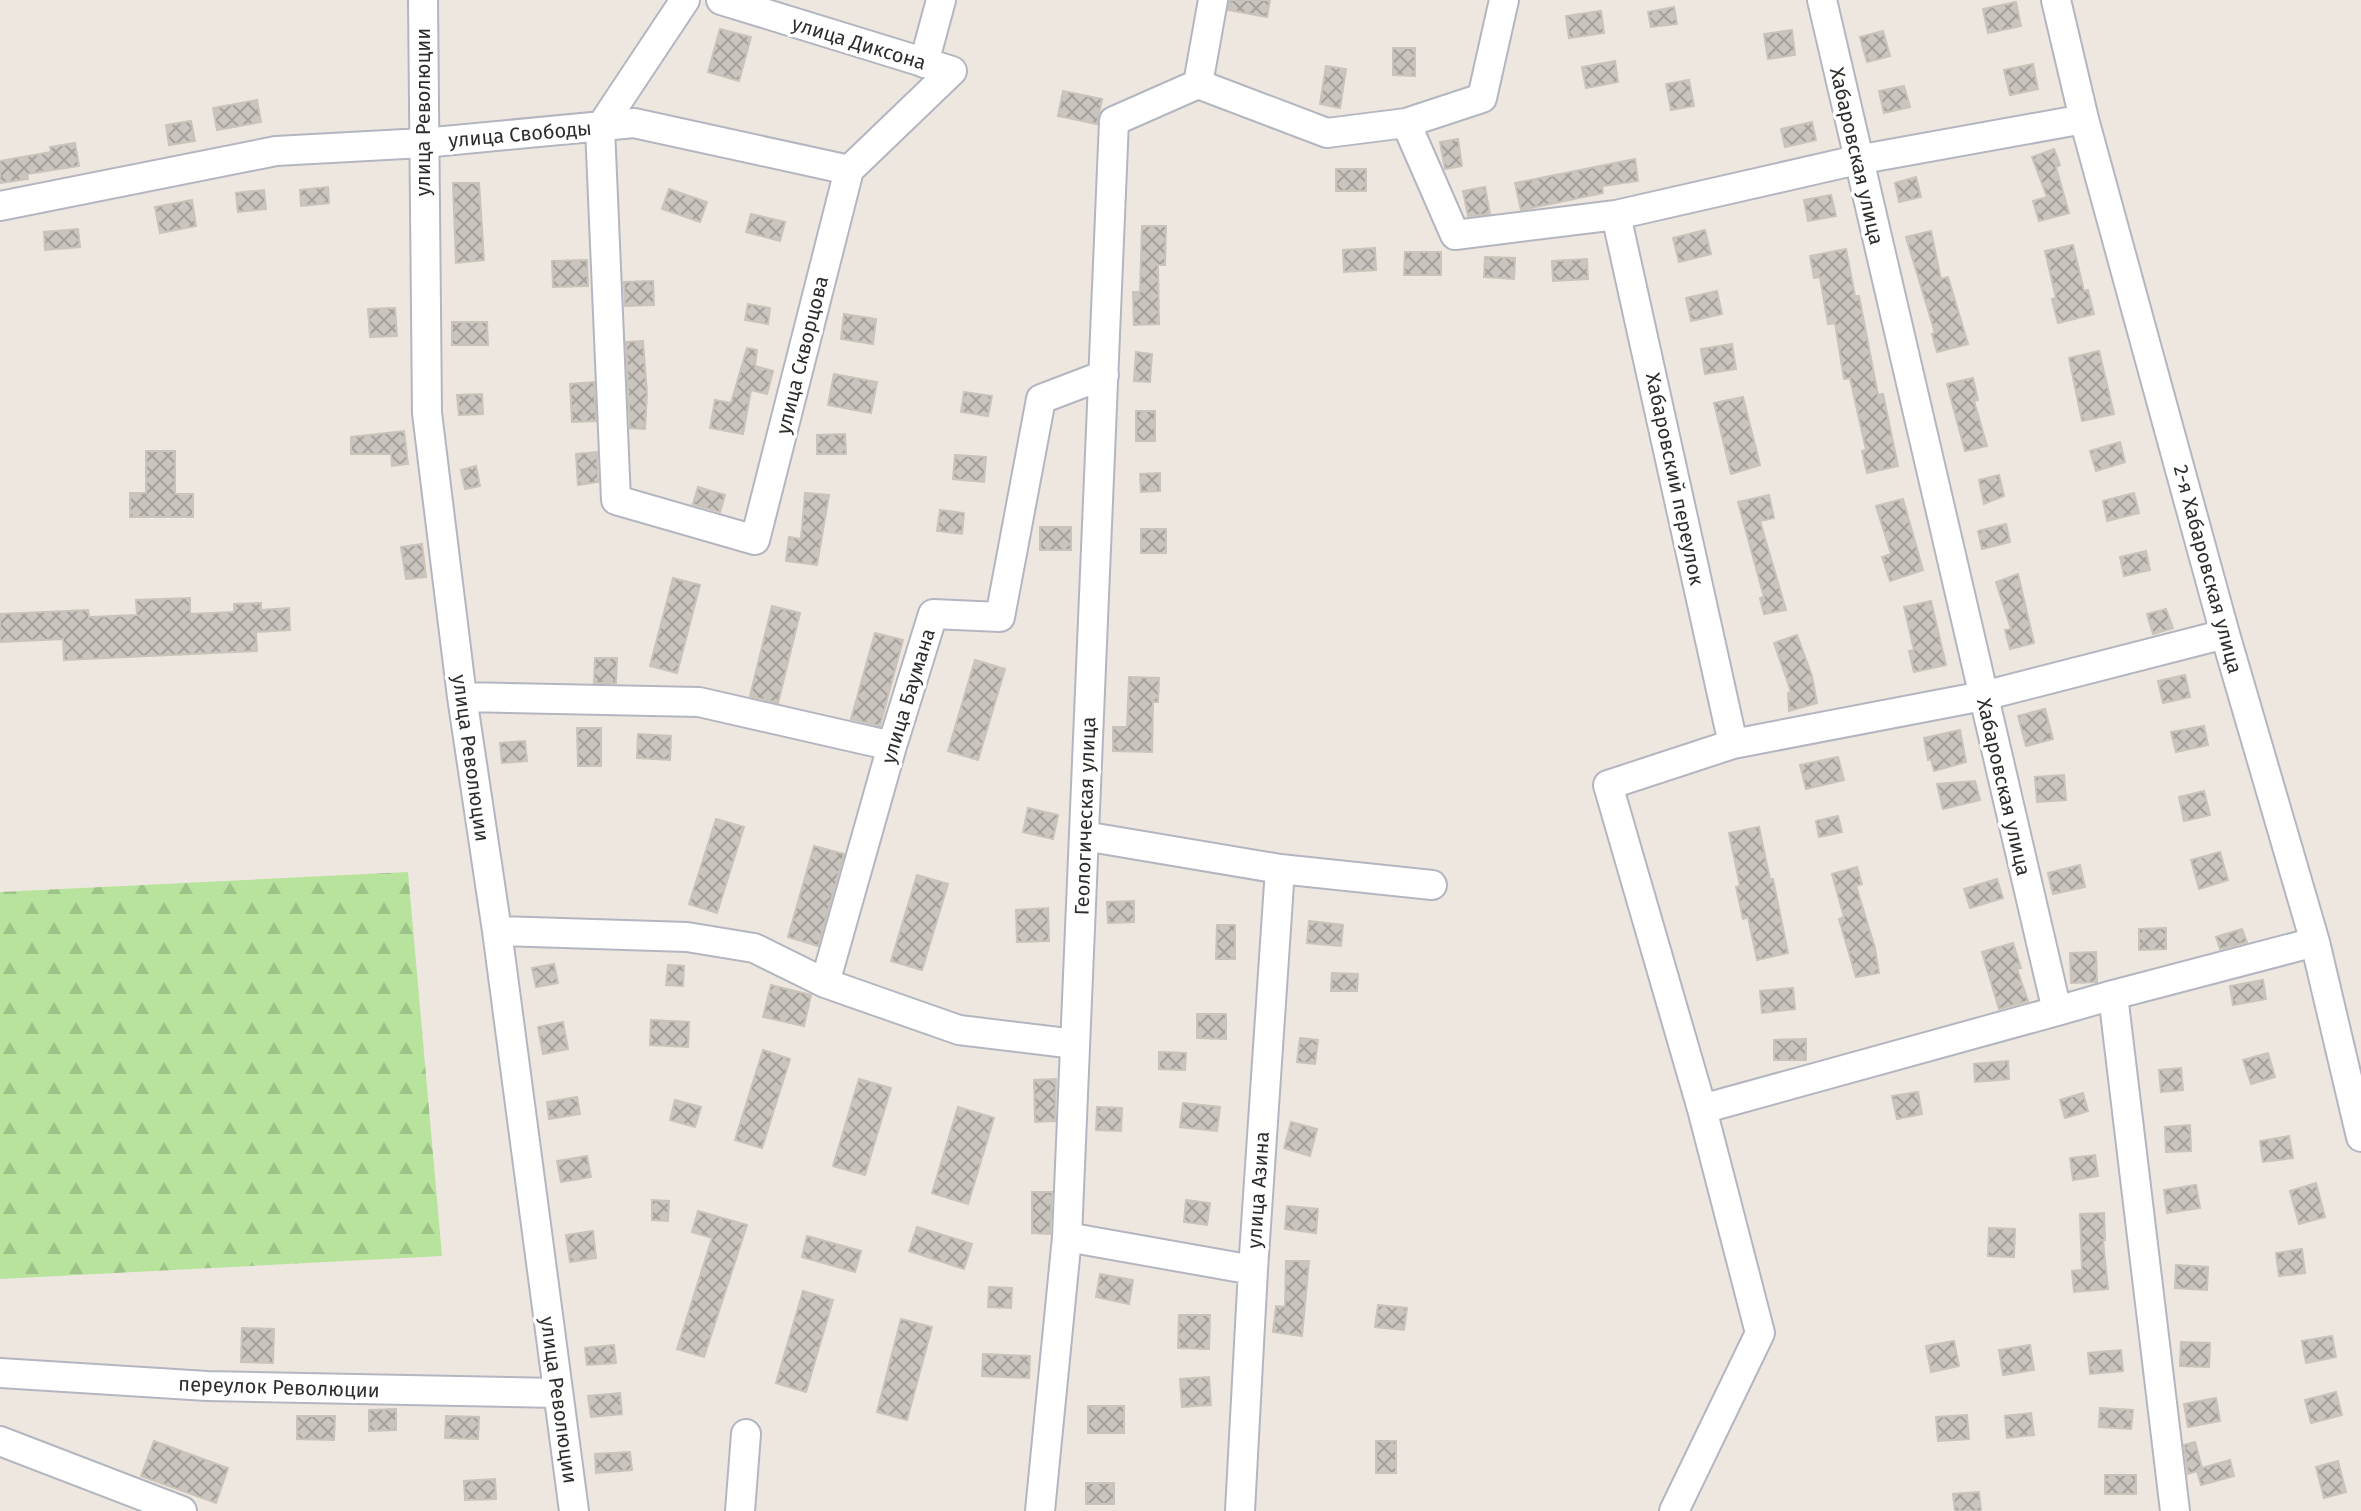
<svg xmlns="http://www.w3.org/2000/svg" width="2361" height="1511" font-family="'Fira Sans',sans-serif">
  <defs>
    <pattern id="forest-firs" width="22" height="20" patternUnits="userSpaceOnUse" patternTransform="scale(2)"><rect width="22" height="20" fill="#b7e39d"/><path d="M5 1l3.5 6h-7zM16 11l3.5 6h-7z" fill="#9ec388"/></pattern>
    <pattern id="building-cross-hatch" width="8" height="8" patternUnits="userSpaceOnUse" patternTransform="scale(2)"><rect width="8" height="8" fill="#cac5be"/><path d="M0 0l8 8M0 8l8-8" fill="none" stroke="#a4a09b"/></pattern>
  </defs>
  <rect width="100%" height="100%" fill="#eee7df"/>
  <path fill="url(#forest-firs)" d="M408,872L442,1256L0,1279V892Z"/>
  <path fill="url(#building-cross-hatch)" stroke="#cac3b9" stroke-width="2" d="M1230,0H1270L1267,17L1228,10Z
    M2016,2L2021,26L1988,33L1983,9Z
    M1674,7L1677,24L1651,27L1648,12Z
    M1601,11L1604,33L1569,38L1566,16Z
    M720,29L751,37L739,81L708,72Z
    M1792,30L1795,55L1768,59L1764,34Z
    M1883,31L1890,56L1867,62L1860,37Z
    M1393,48H1415V76L1393,75Z
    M1615,61L1618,82L1586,88L1582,67Z
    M2033,64L2038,89L2010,95L2004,70Z
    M1326,66L1346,69L1340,108L1320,104Z
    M1689,80L1694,106L1671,110L1666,84Z
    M1904,86L1910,107L1884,113L1879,91Z
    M1063,91L1102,99L1097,124L1058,116Z
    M257,100L261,122L217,130L213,108Z
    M191,121L195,141L169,145L166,125Z
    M1812,122L1816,140L1785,147L1781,129Z
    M1458,139L1462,166L1445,169L1440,142Z
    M75,143L79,166L27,174L28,179L0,183V161L51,152L50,147Z
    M2054,149L2060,165L2056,167L2069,213L2039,221L2033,201L2047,197L2032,157Z
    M1635,159L1638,181L1602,186L1603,193L1521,210L1515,183Z
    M1336,169H1366V191H1336Z
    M1916,177L1921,197L1899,202L1895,183Z
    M453,183H479L484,260L456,263Z
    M328,187L329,203L301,206L300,190Z
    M1485,187L1490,214L1468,216L1463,191Z
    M669,189L707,202L700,222L662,209Z
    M264,190L266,209L238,212L236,193Z
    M1831,195L1836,216L1808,221L1804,200Z
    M192,200L196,226L160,233L155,207Z
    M751,214L785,222L780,241L746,232Z
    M1142,226H1166L1165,265H1158L1159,324L1134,325L1133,292H1140Z
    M78,229L80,247L45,250L44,232Z
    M1705,230L1711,254L1679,262L1673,238Z
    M1931,231L1941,279L1948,277L1968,344L1937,352L1932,334L1935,333L1906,237Z
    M2073,245L2084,291L2088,290L2094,314L2058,323L2052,299L2056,298L2045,251Z
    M1375,248L1376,270L1344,272L1343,250Z
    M1846,249L1855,296H1859L1878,395L1883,394L1898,466L1867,473L1862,451L1866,450L1850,378L1844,379L1835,323L1828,324L1820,277L1814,278L1810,256Z
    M1405,252H1441V275H1404Z
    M1485,257L1515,258L1514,279L1484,277Z
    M1587,259L1588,279L1553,281L1552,261Z
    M587,260L588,286L553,287L552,261Z
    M653,281L654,305L625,306L624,282Z
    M1717,291L1722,314L1691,321L1686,298Z
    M748,304L770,308L768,324L745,320Z
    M395,308L397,336L370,337L368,309Z
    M844,314L876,319L873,344L841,339Z
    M452,322H487L488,345H452Z
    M643,341L647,393L645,429L630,428L626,342Z
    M1732,344L1736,369L1705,374L1701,349Z
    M747,348L757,350L755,366L773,371L767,394L751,390L743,434L710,428L715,400L731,403Z
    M2099,351L2114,414L2082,421L2069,358Z
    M1136,352L1152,354L1150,382L1134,381Z
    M834,374L877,382L871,413L828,405Z
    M1973,378L1978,400L1974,401L1987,446L1965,451L1947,384Z
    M594,382L596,421L572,422L570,384Z
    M964,392L992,396L988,416L961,412Z
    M482,394L483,414L459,415L457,395Z
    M1743,397L1760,465L1731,474L1714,403Z
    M1136,411H1155V441H1136Z
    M404,431L408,464L392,466L391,454H351V437Z
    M845,434L846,454H817V435Z
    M2120,442L2125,462L2096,471L2090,451Z
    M146,451H175V494H193V517H130V493H146Z
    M597,452L598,482L578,485L576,454Z
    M955,455L986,457L984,482L953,479Z
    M476,466L480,486L465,489L461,470Z
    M1160,473V491L1141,492L1140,474Z
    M1999,475L2004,496L1984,504L1979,480Z
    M698,487L725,495L720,512L693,504Z
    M805,493L829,495L817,565L786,561L789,537L801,539Z
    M2134,493L2139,513L2107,521L2103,501Z
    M1769,495L1774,518L1760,521L1786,610L1764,614L1760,598L1764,597L1738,502Z
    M1903,499L1923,570L1890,581L1882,557L1891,554L1876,506Z
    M940,510L964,513L962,534L937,531Z
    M2006,524L2010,542L1982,549L1978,531Z
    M1040,527H1071V550H1040Z
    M1141,529H1166V553H1141Z
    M422,544L426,577L406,579L401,547Z
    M2146,551L2150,570L2124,576L2120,557Z
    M2018,574L2034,643L2010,649L2005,630L2011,629L1996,582Z
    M673,578L700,585L677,673L650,666Z
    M190,598V614L234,612V604L261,603V610L289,608L290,630L256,632L257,651L64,660L63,639L0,642V614L88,610L89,617L137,615L136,600Z
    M1931,601L1946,665L1914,672L1909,651L1914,650L1904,607Z
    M772,606L800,613L778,703L750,696Z
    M2166,609L2173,628L2153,634L2147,614Z
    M875,633L903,640L880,726L851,719Z
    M1797,635L1812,676L1817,703L1789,711L1788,693L1791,692L1774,643Z
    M595,658H617L616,683H594Z
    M975,660L1005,669L978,760L948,751Z
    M2185,675L2190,697L2163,703L2158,681Z
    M1129,677L1159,678L1158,702H1153L1152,752L1113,751V727H1127Z
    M2045,709L2053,739L2026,746L2018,716Z
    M2204,726L2208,745L2176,752L2171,732Z
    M577,728H601V766H578Z
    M1960,730L1966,762L1934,771L1931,759L1928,760L1924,738Z
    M638,734L671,736L670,760L637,758Z
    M525,741L527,761L502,763L500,743Z
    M1838,757L1844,780L1806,789L1800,765Z
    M2064,775L2066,800L2037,802L2035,777Z
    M1975,781L1980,800L1943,809L1937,784Z
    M2204,791L2210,815L2184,821L2179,797Z
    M1028,808L1058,815L1053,839L1023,832Z
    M1838,816L1842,832L1819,837L1816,821Z
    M716,819L744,827L717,913L689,904Z
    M1759,827L1770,879H1773L1788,953L1757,960L1748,917L1743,919L1736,887L1740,886L1729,833Z
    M814,846L844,854L818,946L788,937Z
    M2220,852L2228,880L2199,889L2191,860Z
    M2080,865L2085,887L2053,894L2048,873Z
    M1857,867L1862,884L1856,886L1875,948L1879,973L1856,977L1839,919L1844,917L1832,874Z
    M917,875L948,884L922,970L891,961Z
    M1997,879L2003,898L1970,908L1964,889Z
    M1134,901V922L1108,923L1107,902Z
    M1048,908L1049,941L1017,942L1016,910Z
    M1309,921L1343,925L1341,946L1307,943Z
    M1217,925H1235V959H1216Z
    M2166,928V949L2139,950V929Z
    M2242,929L2247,942L2220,949L2216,937Z
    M2013,943L2021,968L2017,969L2028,1001L1999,1009L1982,952Z
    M2096,952L2097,982L2071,983L2070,953Z
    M554,964L558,983L536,987L532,968Z
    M668,965L684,966L683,986L666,985Z
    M1332,973L1358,974L1357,991H1331Z
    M2263,980L2266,999L2233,1005L2230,986Z
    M771,985L811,995L804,1026L763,1017Z
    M1793,988L1795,1009L1762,1013L1760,991Z
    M1197,1014H1226V1039L1197,1038Z
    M651,1020L689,1022L688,1047L650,1045Z
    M563,1022L568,1049L543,1054L538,1027Z
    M1300,1038L1318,1040L1315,1064L1297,1062Z
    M1806,1039V1060H1774V1040Z
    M763,1050L790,1059L762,1148L735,1140Z
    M1159,1052L1186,1053L1185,1070L1159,1069Z
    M2268,1053L2275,1077L2251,1084L2243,1060Z
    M2008,1061L2009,1079L1975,1082L1974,1064Z
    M2181,1068L2183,1090L2161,1092L2159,1070Z
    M859,1079L891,1088L865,1175L833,1166Z
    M1056,1079L1055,1121L1035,1122L1034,1080Z
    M1918,1092L1922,1114L1897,1119L1892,1096Z
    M2083,1093L2088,1111L2065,1118L2060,1100Z
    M577,1097L580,1114L549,1119L547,1102Z
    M675,1100L701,1107L695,1127L670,1120Z
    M1183,1103L1220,1107L1217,1131L1180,1127Z
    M958,1107L994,1118L968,1204L932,1193Z
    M1097,1107L1122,1108L1121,1131L1096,1130Z
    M1291,1122L1317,1129L1310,1156L1284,1148Z
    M2190,1125L2191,1151L2166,1152L2165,1127Z
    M2289,1136L2293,1158L2263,1162L2260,1141Z
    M2095,1155L2098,1176L2073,1180L2070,1158Z
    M587,1156L591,1177L561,1182L557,1161Z
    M2316,1183L2325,1217L2299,1224L2290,1191Z
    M2196,1185L2200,1208L2167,1213L2164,1190Z
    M1032,1192H1052L1050,1234L1032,1233Z
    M652,1200L669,1201L668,1221L652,1220Z
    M1186,1200L1210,1203L1207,1225L1184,1222Z
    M1287,1206L1318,1209L1316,1233L1285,1229Z
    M698,1211L747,1225L704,1357L677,1349L712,1238L692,1232Z
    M2104,1213L2105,1240H2103L2108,1289L2074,1292L2072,1271L2082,1270L2080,1214Z
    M917,1227L972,1244L964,1269L909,1251Z
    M1989,1228L2015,1229L2014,1257L1988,1256Z
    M593,1231L596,1258L570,1262L566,1235Z
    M807,1236L861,1251L855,1272L802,1257Z
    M2302,1249L2305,1273L2279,1276L2276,1253Z
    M1286,1261H1309L1302,1336L1273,1332L1276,1306L1285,1307Z
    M2176,1265L2208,1267L2207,1290L2175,1288Z
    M1100,1274L1133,1280L1129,1304L1096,1297Z
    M989,1287L1012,1288L1011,1308L988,1307Z
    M803,1291L833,1300L806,1392L776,1383Z
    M1378,1305L1407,1308L1404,1330L1375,1327Z
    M1179,1315H1210L1209,1349L1178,1348Z
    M901,1319L932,1327L907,1420L877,1412Z
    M242,1328L274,1329L273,1363L241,1362Z
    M2332,1336L2336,1357L2306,1363L2302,1341Z
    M1954,1341L1959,1366L1931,1372L1926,1346Z
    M2181,1342L2210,1343L2209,1367L2180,1366Z
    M614,1345L616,1363L587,1365L585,1348Z
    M2030,1345L2034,1370L2003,1375L1999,1350Z
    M2121,1350L2123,1371L2090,1374L2088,1353Z
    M983,1354L1030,1356L1029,1378L982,1376Z
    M1209,1377L1211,1405L1182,1407L1180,1379Z
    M2336,1392L2342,1415L2311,1423L2305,1400Z
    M620,1393L622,1414L591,1417L588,1396Z
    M2216,1398L2220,1421L2188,1427L2184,1404Z
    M1088,1406H1124V1433H1088Z
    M2100,1408L2133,1410L2131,1429L2099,1427Z
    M396,1409V1430L369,1431V1410Z
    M2031,1413L2034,1435L2007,1438L2005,1416Z
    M1967,1415L1969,1439L1938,1441L1936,1417Z
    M297,1416H335L334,1440L297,1439Z
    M446,1416L479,1417L478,1439L445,1438Z
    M154,1441L228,1468L216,1503L141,1476Z
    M1376,1441H1396V1473H1376Z
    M2195,1442L2202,1468L2230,1460L2234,1476L2201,1485L2197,1471L2188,1474L2184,1445Z
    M630,1452L632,1470L596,1473L595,1454Z
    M2338,1461L2346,1492L2324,1498L2316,1467Z
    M2105,1475H2136V1494H2105Z
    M495,1479L496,1499L465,1500L464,1481Z
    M1086,1483H1114V1504H1086Z
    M1979,1492L1981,1511H1955L1953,1494Z"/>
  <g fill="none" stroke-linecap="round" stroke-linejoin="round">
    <defs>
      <path id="minor" d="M423,0L427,413L462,697L497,931L574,1511
        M685,0L600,128L616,500L755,540L849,170
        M1504,0L1482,98L1406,123L1455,235L1616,215L1857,160L2084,119
        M1822,0L2057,1011L2113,995L2175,1511
        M2056,0L2084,119L2225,634L2315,942L2361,1137
        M924,63L941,0
        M1198,84L1327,133L1406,123
        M0,206L276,151L423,143L634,123L849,170L952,71L721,0
        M1616,215L1733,744
        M462,697L699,702L892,746
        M1084,836L1280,869L1432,885
        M497,931L687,937L754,948L825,983L959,1030L1075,1044
        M825,983L892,746L933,614L1000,617L1041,399L1104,375
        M2113,995L2315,942
        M2057,1011L1702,1109L1608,785L1733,744L1983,696L2225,634
        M1067,1237L1253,1270
        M0,1373L207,1386L558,1393
        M0,1441L182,1511
        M740,1511L746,1434
        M1040,1511L1067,1237L1114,121L1198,84L1213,0
        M1240,1511L1253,1270L1280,869
        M1674,1511L1760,1333L1702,1109"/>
    </defs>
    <use href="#minor" stroke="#b3b6c0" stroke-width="32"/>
    <use href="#minor" stroke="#fff" stroke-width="28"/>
  </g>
  <g text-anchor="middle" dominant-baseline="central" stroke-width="7" stroke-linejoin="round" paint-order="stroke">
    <g font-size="20" fill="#2d2d2d" stroke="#fff">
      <text transform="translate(859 43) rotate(17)">улица Диксона</text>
      <text transform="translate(423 112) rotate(-90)">улица Революции</text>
      <text transform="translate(520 134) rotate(-5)">улица Свободы</text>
      <text transform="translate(1857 156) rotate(77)">Хабаровская улица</text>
      <text transform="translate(802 355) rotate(-76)">улица Скворцова</text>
      <text transform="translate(1675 479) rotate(78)">Хабаровский переулок</text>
      <text transform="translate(2208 569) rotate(75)">2-я Хабаровская улица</text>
      <text transform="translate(908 696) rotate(-73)">улица Баумана</text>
      <text transform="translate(471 758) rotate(82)">улица Революции</text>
      <text transform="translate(2004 787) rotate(77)">Хабаровская улица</text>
      <text transform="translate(1085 816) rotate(-88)">Геологическая улица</text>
      <text transform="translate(1258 1190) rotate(-86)">улица Азина</text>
      <text transform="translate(279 1387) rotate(2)">переулок Революции</text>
      <text transform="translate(559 1400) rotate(82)">улица Революции</text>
    </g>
  </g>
</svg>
